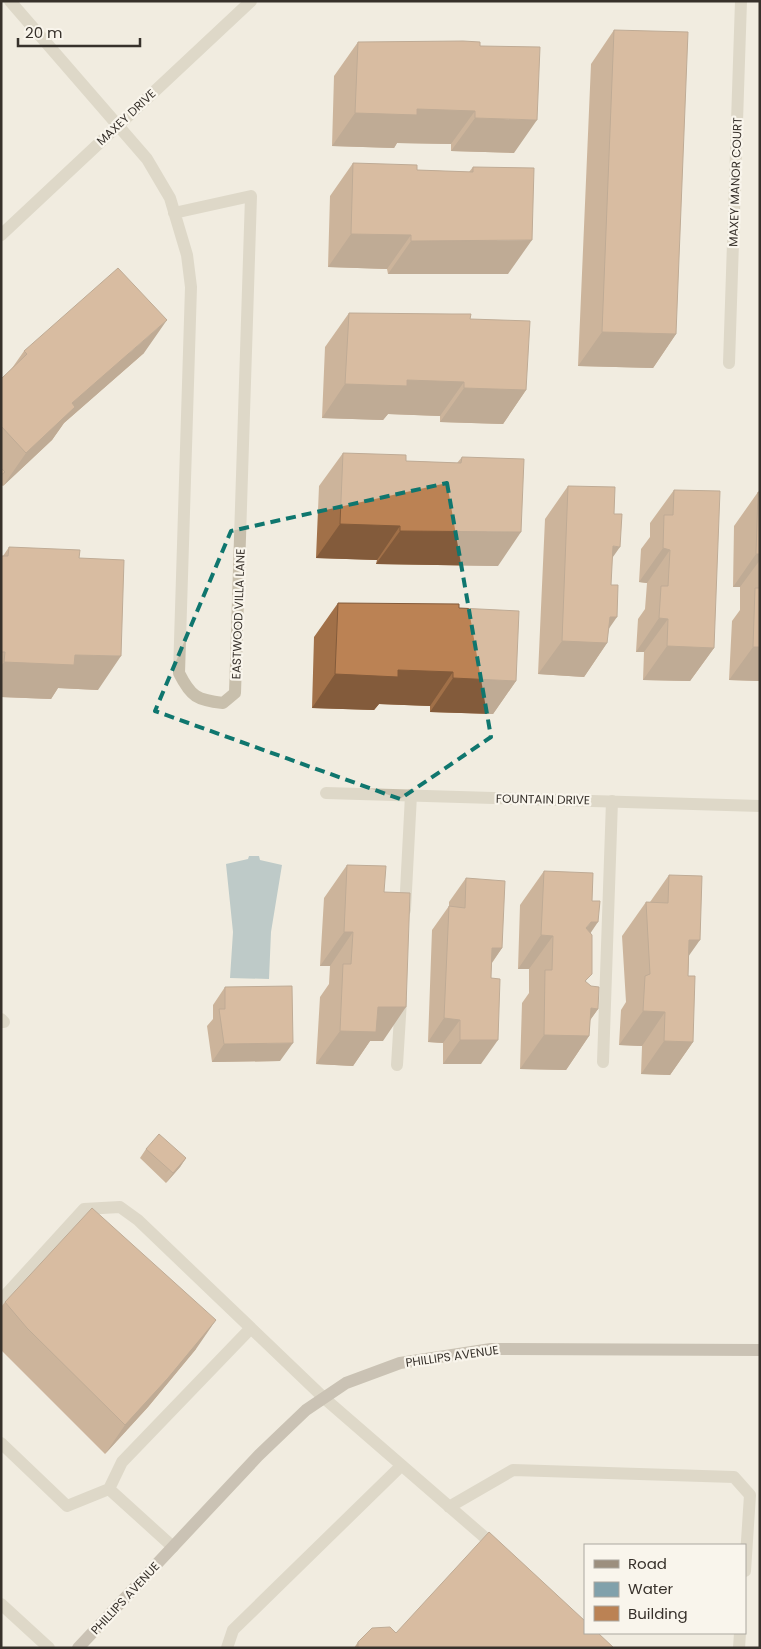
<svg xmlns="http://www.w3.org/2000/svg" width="761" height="1649" font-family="Poppins,sans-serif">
  <rect width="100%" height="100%" fill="#f1ece0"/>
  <path fill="#81a1ab" d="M249,856H259L260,860L282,865L271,932L269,979L230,978L233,932L226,864L248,859Z"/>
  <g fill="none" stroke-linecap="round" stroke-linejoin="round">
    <path stroke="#c8bfac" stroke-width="12" d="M405,910L411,795
      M1,1019L4,1022H1
      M603,1062L612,801
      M397,1065L401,1000
      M1,1300L84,1209L120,1207L138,1220L324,1398L497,1548
      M1,1443L67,1506L109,1489L173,1547
      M109,1489L122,1462L251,1328
      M449,1507L513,1470L734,1477L750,1495L745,1571
      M227,1648L233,1630L401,1466
      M739,1648L740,1633"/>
    <path stroke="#c8bfac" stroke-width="12" d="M10,1L147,159L170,198L187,255L191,287L179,673C191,697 197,700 223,703L235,693L251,196L174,213
      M1,235L251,1
      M729,363L741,1
      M326,793L760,806
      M1,1604L49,1648"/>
    <path stroke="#9c8f7e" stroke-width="12" d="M78,1648L258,1456L306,1410L346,1383L400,1363L491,1349L760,1350"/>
  </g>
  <path fill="#a17048" d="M614,30L676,334L653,368L578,366L591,64Z
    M358,42L480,46L514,153L451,151V144L397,143L394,148L332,146L334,76Z
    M353,163L417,170L469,172L473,167L508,274H388L387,269L328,267L330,196Z
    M349,313L470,319L526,390L503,424L440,422V416L388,414L383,420L322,418L325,347Z
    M24,351L144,353L64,423L52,440L3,486L1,485V379L10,371Z
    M343,453L406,461L457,463L462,457L498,566L376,564L377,560L316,558L319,486Z
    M568,486L612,558L607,643L584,677L538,674L545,519Z
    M674,490L714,648L690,681L643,680L644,652H636L638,619L645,609L647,583L639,582L641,549L650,537V523Z
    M758,492H760V681L729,680L732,621L740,610V587H733L734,526Z
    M9,547L79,558L98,690L58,688L51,699L1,697V556H3Z
    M338,603L459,608L516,681L493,714L430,712V706L379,704L374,710L312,708L314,637Z
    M347,865L384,892L383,1041H370L353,1066L316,1064L320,997L329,984L330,966H320L324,898Z
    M544,871L591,933L586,982L598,1009L590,1020L589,1036L566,1070L520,1069L522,1003L529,993V969H518L520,905Z
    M669,875L689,956L688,976L693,1042L670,1075L641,1074L642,1046L619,1045L621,1010L626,1002L622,936L646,902H650Z
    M466,878L502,948L492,963L481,1064H443V1043L428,1042L432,930L449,906V902Z
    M225,987L280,1061L212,1062L207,1026L213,1019V1005Z
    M146,1149L186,1158L180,1167L166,1183L140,1158Z
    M5,1302L196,1349L148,1407L105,1454L1,1350V1307Z
    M396,1633L614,1648H354L358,1642Z"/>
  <path fill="#835b3b" d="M417,109L475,111L451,144L397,143L394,148L332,146L355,113Z
    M475,118L537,120L514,153L451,151Z
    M351,234L411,235L387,269L328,267Z
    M532,240L508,274H388L411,241Z
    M167,320L144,353L64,423L52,440L3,486L26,453L72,403Z
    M602,332L676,334L653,368L578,366Z
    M407,380L464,382L440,416L388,414L383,420L322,418L345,384Z
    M464,388L526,390L503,424L440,422Z
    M340,524L400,526L377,560L316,558Z
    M400,531L521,532L498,566L376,564Z
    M613,546L620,547L596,581Z
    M663,548L670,550L647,583L639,582Z
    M756,554H760V560L740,587H733Z
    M610,617H617L599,643H607L584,677L538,674L562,641Z
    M659,618L668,619L644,652H636Z
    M667,646L714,648L690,681L643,680Z
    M753,647H760V681L729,680Z
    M75,655L121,656L98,690L58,688L51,699L1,697V666L4,662Z
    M398,670L453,672L430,706L379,704L374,710L312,708L335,674Z
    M453,678L516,681L493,714L430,712Z
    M591,922H598L575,956L586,928Z
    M344,932H353L330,966H320Z
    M541,935L553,936L529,969H518Z
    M689,940H700L676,974Z
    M492,948H502L485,972Z
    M378,1007H406L383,1041H370L353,1066L316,1064L340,1031Z
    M591,1008L598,1009L579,1036H589L566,1070L520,1069L544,1035Z
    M643,1011L665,1012L642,1046L619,1045Z
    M444,1018L460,1020L443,1043L428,1042Z
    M460,1040H498L481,1064H443Z
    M664,1041L693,1042L670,1075L641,1074Z
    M293,1043L280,1061L212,1062L224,1044Z
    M186,1158L180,1167L166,1183L173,1173Z
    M216,1320L196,1349L148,1407L105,1454L125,1425Z"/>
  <path fill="#bb8254" stroke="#835b3b" d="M614,30L688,32L676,334L602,332Z
    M463,41L480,42V46L540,47L537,120L475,118V111L417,109V115L355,113L358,42Z
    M353,163L417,165V170L473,172V167L534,168L532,240L411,241V235L351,234Z
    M118,268L167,320L72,403L75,407L26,453L1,426V379L27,354L24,351Z
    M349,313L452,314H471L470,319L530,321L526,390L464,388V382L407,380V386L345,384Z
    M343,453L406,455V461L461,463L462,457L524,459L521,532L400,531V526L340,524Z
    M1,468L5,472L1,475Z
    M568,486L615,487L614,514H622L620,547L613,546L611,585H618L617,617H610L607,643L562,641Z
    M674,490L720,491L714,648L667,646L668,619L659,618L661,586H668L670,550L663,548L664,515H673Z
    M758,492H760V554H756Z
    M9,547L80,550L79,558L124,560L121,656L75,655L74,665L4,662L5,652H1V556H8Z
    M755,588H760V647H753Z
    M338,603L459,604V608L519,611L516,681L453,678V672L398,670V677L335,674Z
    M347,865L386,866L384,892L410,893L406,1007H378L376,1032L340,1031L343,964H351L353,932H344Z
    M544,871L593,873L592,901H600L598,922H591L586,928L592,935V974L585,981L591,986L599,987L598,1009L591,1008L589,1036L544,1035L545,970H552L553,936L541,935Z
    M669,875L702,876L700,940H689L688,976H695L693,1042L664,1041L665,1012L643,1011L645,976L650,974L646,902L668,903Z
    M466,878L505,881L502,948H492L491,978L500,979L498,1040H460V1020L444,1018L449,906L465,908Z
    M292,986L293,1043L224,1044L219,1009H225V987Z
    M159,1134L186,1158L173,1173L146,1149Z
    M92,1208L216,1320L168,1378L125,1425L27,1328L5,1302Z
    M489,1532L585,1621V1633H598L614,1648H358V1642L372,1628L390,1627L396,1633Z"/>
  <path d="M0 0H761V1649H0ZM447,483L491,737L400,799L155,711L231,531Z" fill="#f1ece0" fill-opacity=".55" fill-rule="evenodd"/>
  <path fill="none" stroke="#0f766e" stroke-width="4" stroke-dasharray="10 6" stroke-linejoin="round" d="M447,483L491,737L400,799L155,711L231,531Z"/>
  <g text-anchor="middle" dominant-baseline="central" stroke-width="4.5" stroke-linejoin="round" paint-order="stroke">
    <g font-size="12" fill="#37312b" stroke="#f9f5ec">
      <text transform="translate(126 117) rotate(-43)">MAXEY DRIVE</text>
      <text transform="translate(735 182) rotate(-88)">MAXEY MANOR COURT</text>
      <text transform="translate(238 614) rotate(-88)">EASTWOOD VILLA LANE</text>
      <text transform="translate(543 799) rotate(1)">FOUNTAIN DRIVE</text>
      <text transform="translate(452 1356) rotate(-8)">PHILLIPS AVENUE</text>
      <text transform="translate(125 1598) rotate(-47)">PHILLIPS AVENUE</text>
    </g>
  </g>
  <rect width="761" height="1649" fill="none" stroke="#37312b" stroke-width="5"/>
  <rect x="584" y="1544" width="162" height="90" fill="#f9f5ec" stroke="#aba79f"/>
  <rect x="594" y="1560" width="25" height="8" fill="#9c8f7e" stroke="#aba79f"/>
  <text x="628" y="1569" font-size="15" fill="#37312b">Road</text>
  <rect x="594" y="1582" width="25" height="15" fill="#81a1ab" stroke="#aba79f"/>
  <text x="628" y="1594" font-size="15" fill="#37312b">Water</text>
  <rect x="594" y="1606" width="25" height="15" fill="#bb8254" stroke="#aba79f"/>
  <text x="628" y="1619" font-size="15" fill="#37312b">Building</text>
  <path d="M18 38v8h122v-8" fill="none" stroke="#37312b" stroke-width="2.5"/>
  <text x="25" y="38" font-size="15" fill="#37312b" stroke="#f9f5ec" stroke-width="4" paint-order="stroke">20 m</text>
</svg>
